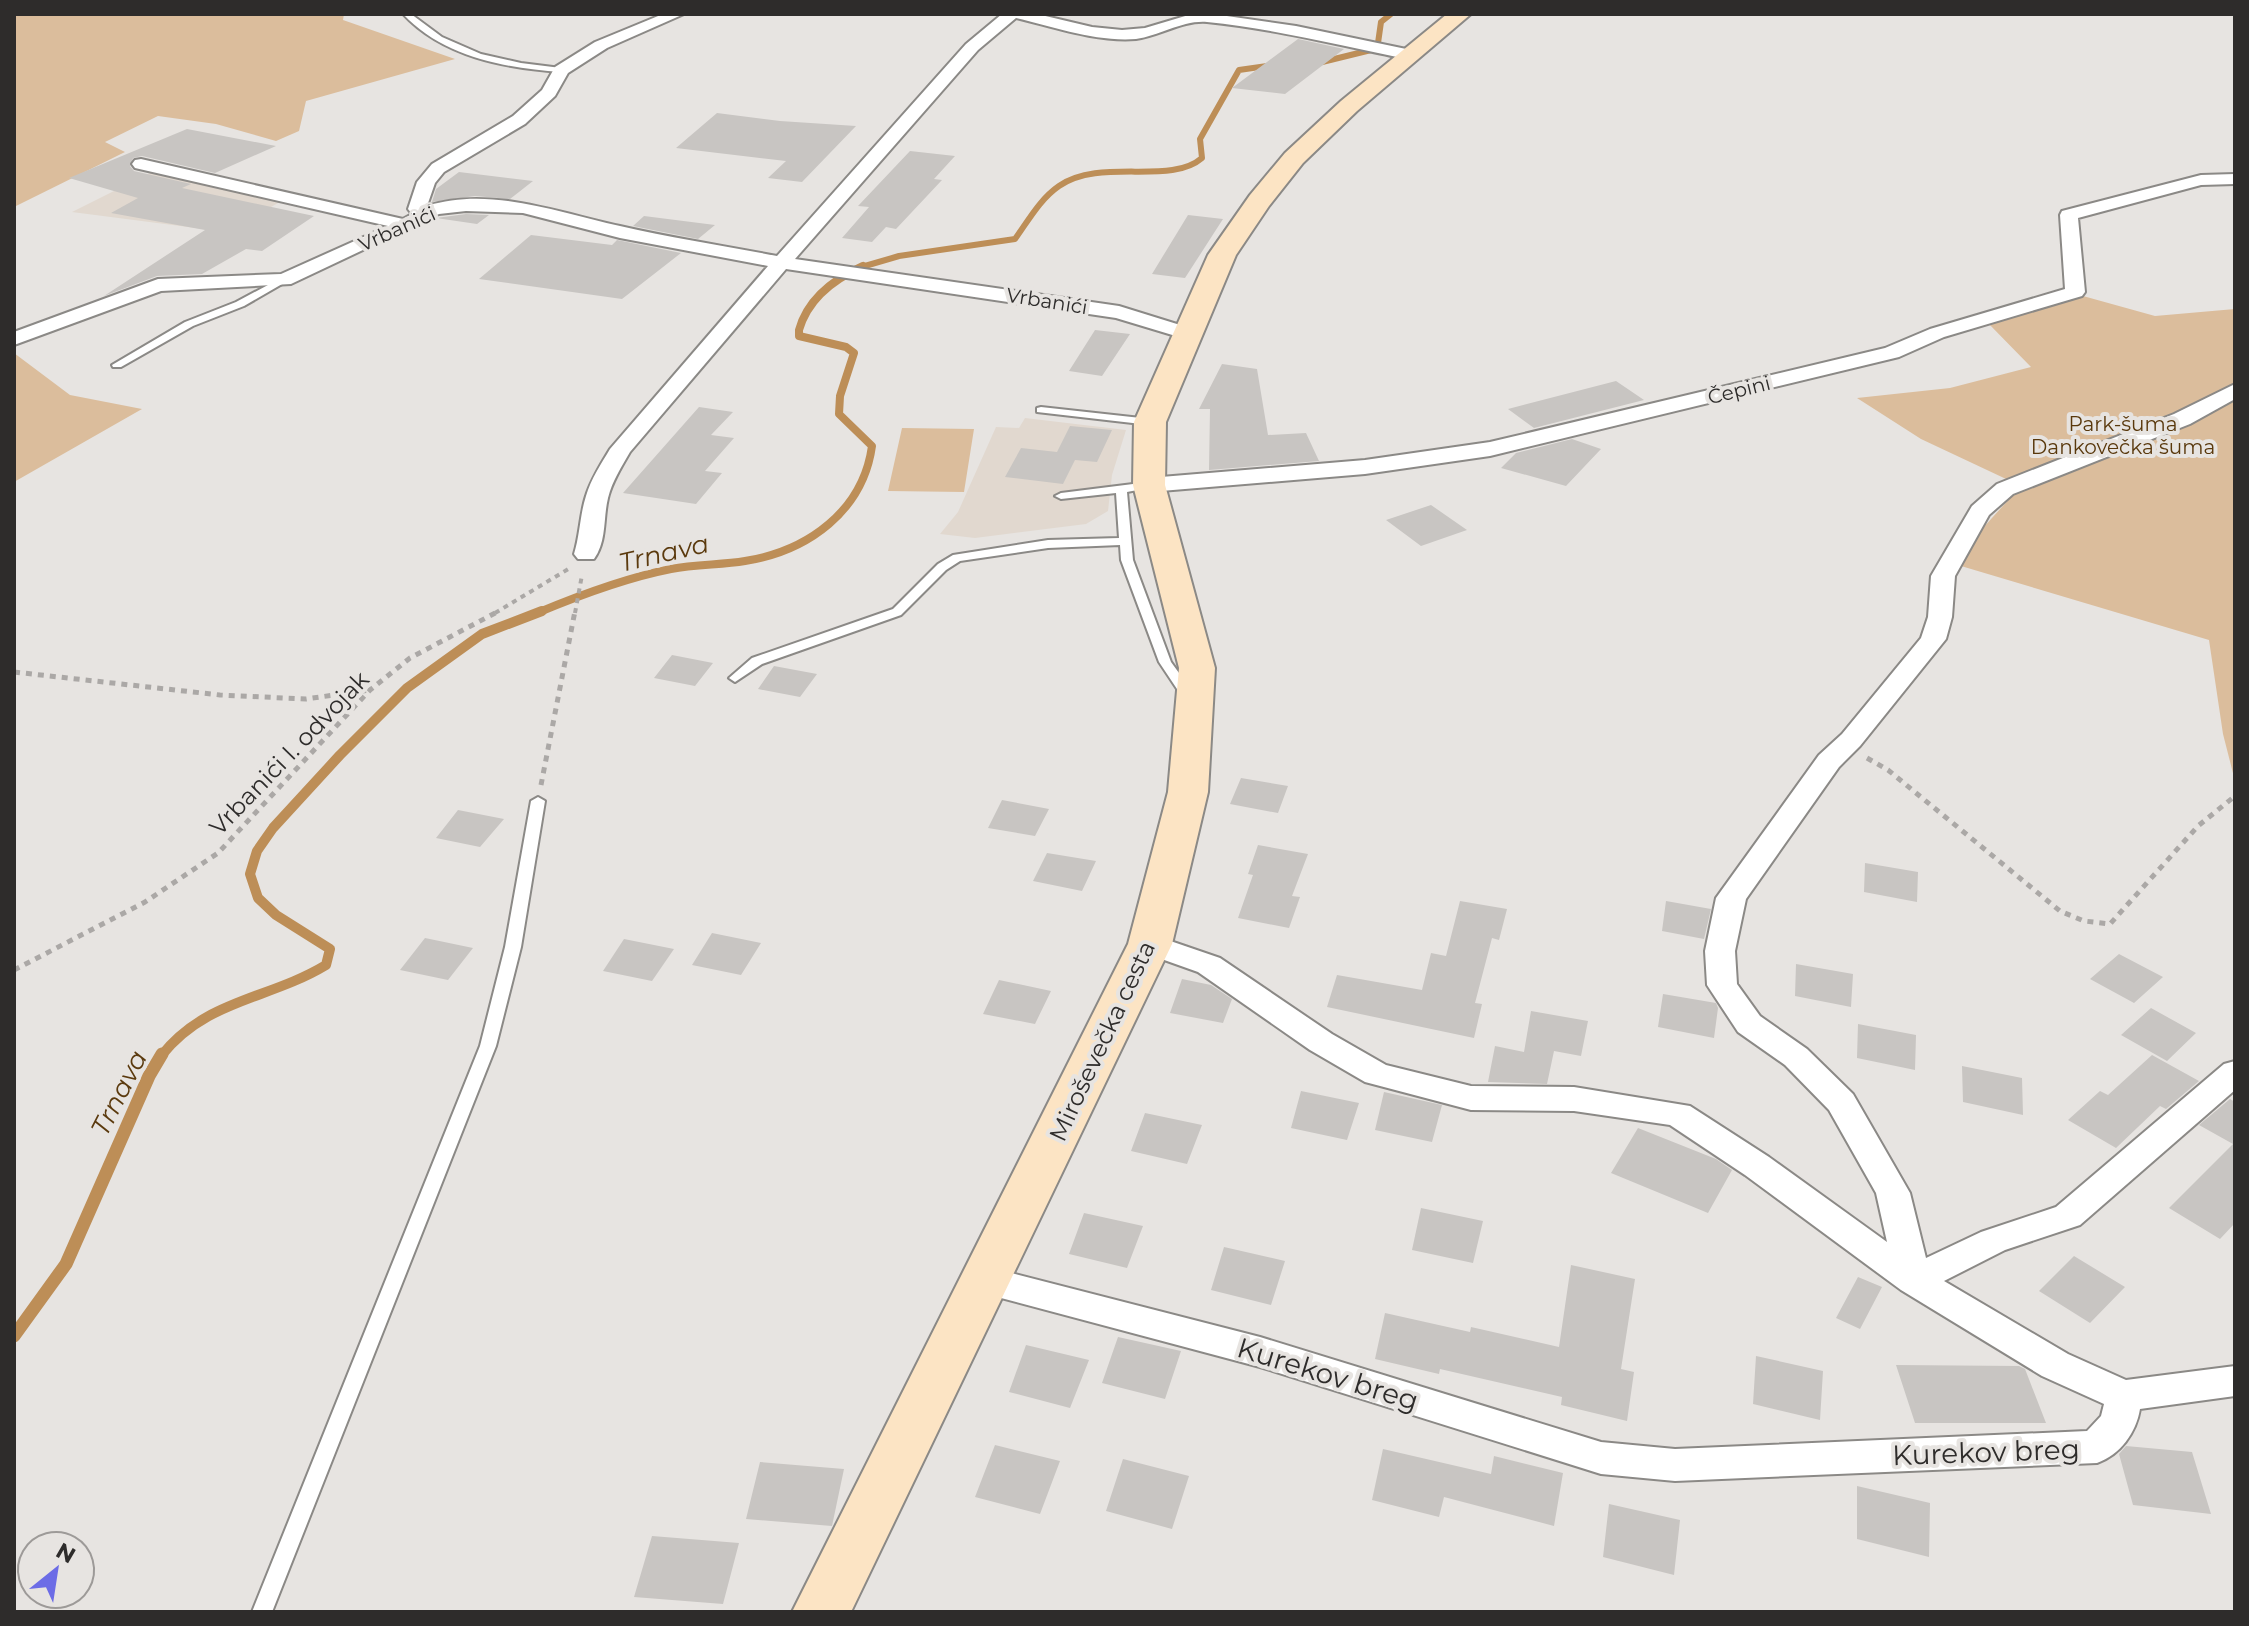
<svg xmlns="http://www.w3.org/2000/svg" width="2249" height="1626" font-family="Montserrat,sans-serif">
  <rect width="100%" height="100%" fill="#e7e4e1"/>
  <path fill="#e1d8cf" d="M154,171L285,199L227,232L72,212Z
    M1025,418L1126,430L1112,475L1108,511L1086,524L975,538L940,534L958,512L996,427L1019,428Z"/>
  <path fill="#dbbd9c" d="M14,14H344L343,20L455,59L306,101L299,131L276,141L216,124L158,116L105,142L125,152L14,207Z
    M2083,296L2155,316L2235,309V781L2223,734L2209,640L1961,566L1982,529L2021,486L1921,439L1857,398L1950,388L2031,367L1988,323Z
    M14,353L70,395L142,409L14,482Z
    M902,428L974,429L964,492L888,491Z"/>
  <g fill="none" stroke-linecap="round" stroke-linejoin="round">
    <path stroke="#bd8e57" stroke-width="6" d="M1314,64L1371,50L1378,43L1381,22L1391,14
      M858,268L899,256L1015,239C1028,221 1040,199 1059,186C1101,157 1170,186 1202,158L1200,139L1239,70L1274,65"/>
    <path stroke="#bd8e57" stroke-width="8" d="M537,613C580,595 625,578 671,569C696,564 721,565 745,561C808,551 863,511 872,446L839,414L840,396L854,353L846,347L799,336V330C808,298 834,279 863,266"/>
    <path stroke="#bd8e57" stroke-width="10" d="M161,1056C206,999 268,1000 326,965L330,949L276,915L258,898L250,874L257,851L273,828L340,755L407,688L482,634L542,611"/>
    <path stroke="#bd8e57" stroke-width="13" d="M14,1336L66,1264L149,1076L162,1054"/>
  </g>
  <path fill="#c8c5c2" d="M1298,39L1344,49L1285,94L1232,88Z
    M717,113L780,121L856,126L802,182L768,178L786,161L676,148Z
    M187,129L276,146L215,173L142,156L133,158L130,166L134,171L191,184L182,188L314,216L262,251L246,249L202,274L157,276L104,296L205,230L111,213L138,198L69,178Z
    M910,151L955,156L934,179L942,180L896,229L886,227L872,242L842,238L869,207L858,206Z
    M459,172L533,181L510,199L475,196L432,202L436,189Z
    M466,214L489,215L477,224L436,218Z
    M1188,215L1223,219L1185,278L1152,274Z
    M644,216L715,225L698,239L633,226Z
    M531,235L612,245L617,240L681,253L622,299L479,279Z
    M1095,330L1130,334L1102,376L1069,371Z
    M1222,364L1257,369L1268,435L1306,433L1319,461L1209,470L1210,409H1199Z
    M1616,381L1644,400L1534,428L1508,409Z
    M699,407L733,412L711,435L734,438L705,471L722,473L696,504L623,493Z
    M1070,426L1112,430L1097,462L1075,460L1063,484L1005,477L1021,448L1057,452Z
    M1572,439L1601,449L1566,486L1501,468L1516,453Z
    M1431,505L1467,530L1421,546L1386,520Z
    M672,655L713,663L695,686L654,678Z
    M774,666L817,674L800,697L758,689Z
    M1241,778L1288,786L1278,813L1230,804Z
    M1002,800L1049,809L1035,836L988,828Z
    M458,810L504,819L480,847L436,838Z
    M1258,845L1308,854L1292,896L1300,897L1289,928L1238,918L1253,875L1248,874Z
    M1047,853L1096,861L1082,891L1033,881Z
    M1865,863L1918,872L1917,902L1864,892Z
    M1460,901L1507,909L1499,940L1492,938L1475,1003L1482,1004L1474,1038L1327,1007L1337,975L1422,990L1431,953L1446,956Z
    M1666,901L1711,909L1704,939L1662,931Z
    M712,933L761,943L741,975L692,965Z
    M425,938L473,948L448,980L400,970Z
    M624,939L674,949L652,981L603,971Z
    M2119,954L2163,977L2134,1003L2090,979Z
    M1796,964L1853,974L1851,1007L1795,996Z
    M1182,979L1211,985L1232,999L1223,1023L1170,1013Z
    M999,980L1051,991L1035,1024L983,1014Z
    M1663,994L1716,1003L1718,1008L1714,1038L1658,1027Z
    M2151,1008L2196,1033L2167,1061L2121,1035Z
    M1531,1011L1588,1021L1581,1056L1554,1051L1547,1084L1488,1082L1495,1046L1524,1052Z
    M1858,1024L1916,1035L1915,1070L1857,1058Z
    M2152,1055L2199,1081L2166,1109L2160,1106L2116,1148L2068,1120L2100,1091L2108,1095Z
    M1962,1066L2022,1078L2023,1115L1963,1102Z
    M1301,1091L1359,1103L1347,1140L1291,1128Z
    M1384,1092L1442,1105L1432,1142L1375,1130Z
    M2230,1099L2235,1102V1223L2220,1239L2169,1208L2233,1144L2199,1125Z
    M1145,1113L1202,1125L1187,1164L1131,1151Z
    M1638,1128L1716,1159L1732,1170L1708,1213L1611,1173Z
    M1421,1208L1483,1221L1473,1263L1412,1250Z
    M1084,1213L1143,1226L1127,1268L1069,1254Z
    M1224,1247L1285,1261L1271,1305L1211,1290Z
    M2074,1256L2125,1287L2090,1323L2039,1291Z
    M1571,1265L1635,1279L1621,1369L1634,1372L1627,1421L1561,1405L1562,1397L1440,1369L1439,1374L1375,1359L1385,1313L1470,1332L1471,1327L1559,1347Z
    M1858,1277L1882,1287L1860,1329L1836,1318Z
    M1118,1337L1181,1351L1165,1399L1102,1383Z
    M1026,1345L1089,1360L1070,1408L1009,1392Z
    M1756,1356L1823,1371L1820,1420L1753,1404Z
    M1896,1365L2019,1366L2025,1369L2046,1423H1915Z
    M995,1445L1060,1461L1040,1514L975,1497Z
    M2126,1446L2192,1452L2211,1514L2133,1505L2119,1454Z
    M1383,1449L1491,1474L1494,1456L1563,1473L1554,1526L1444,1497L1439,1517L1372,1500Z
    M1123,1459L1189,1476L1172,1529L1106,1511Z
    M760,1462L844,1469L832,1526L746,1519Z
    M1857,1486L1930,1503L1929,1557L1857,1539Z
    M1609,1504L1680,1520L1674,1575L1603,1557Z
    M652,1536L739,1543L723,1604L634,1597Z"/>
  <g fill="none" stroke-linecap="round" stroke-linejoin="round">
    <defs>
      <path id="lane" d="M403,14H411L442,37L481,54L521,63L561,68L565,70L561,72C505,68 443,57 403,14Z
        M281,278L289,280L244,306L193,326L121,367H113L112,365L185,322L236,302Z
        M1041,407L1150,419L1155,422L1150,425L1037,412V408Z
        M1149,482L1155,485L1153,487L1127,492L1133,560L1171,662L1195,695L1193,698H1183L1159,662L1121,560L1120,545L1048,548L960,561L946,570L901,615L762,664L735,682L729,678L752,658L893,609L938,564L953,555L1048,540L1119,538L1116,493L1061,499L1055,496L1061,493Z
        M538,797L545,801L521,947L496,1046L272,1612H252L480,1046L505,947L531,801Z"/>
      <path id="street" d="M663,14H684L607,48L568,73L555,96L525,124L444,172L435,183L427,206C490,186 559,213 620,226C672,238 725,246 777,256L966,44L1002,14H1037L1092,27L1122,30L1145,28L1192,14H1213L1296,26L1411,50L1419,55L1411,60C1343,46 1275,29 1207,22C1183,20 1159,36 1136,39C1095,42 1054,27 1016,18L978,50L795,259L1119,306L1193,329L1196,333L1193,337H1179L1116,318L786,269L630,452C622,466 612,481 608,498C603,518 607,541 594,559H578L574,554C580,535 580,514 586,496C591,479 601,464 610,449L768,266L620,238L523,213L466,211L439,214L291,284L161,291L14,345V332L158,279L281,274L388,226L135,168L132,164L135,160L141,159L403,219L412,214L408,209L417,182L432,164L513,116L542,90L555,67L595,42Z
        M2235,174V184L2201,185L2078,218L2085,292L2082,296L1944,337L1899,357L1490,456L1365,474L1149,492L1141,490L1138,485L1141,480L1149,478L1365,460L1490,442L1885,348L1930,329L2065,289L2060,215L2062,211L2201,175Z
        M2235,384V399L2190,424L2013,494L1989,515L1955,576L1952,617L1946,639L1860,746L1839,767L1746,899L1735,951L1737,984L1760,1016L1807,1049L1853,1094L1910,1193L1926,1258L1981,1232L2056,1207L2224,1064L2235,1061V1090L2080,1225L2005,1250L1944,1281L2068,1354L2126,1380L2235,1366V1396L2140,1409C2136,1433 2120,1455 2097,1463L1675,1481L1601,1474L1260,1367L971,1290L966,1280L971,1270L984,1266L1260,1337L1601,1442L1675,1449L2087,1431L2101,1416L2104,1404L2042,1376L1901,1290L1745,1175L1670,1125L1574,1111L1471,1110L1365,1082L1310,1050L1198,972L1139,951L1135,944L1139,937L1150,934L1220,958L1332,1034L1386,1065L1471,1086L1574,1087L1690,1106L1769,1157L1887,1242L1876,1193L1829,1110L1785,1065L1738,1032L1707,985L1705,951L1716,898L1819,755L1842,734L1921,638L1928,617L1931,576L1972,506L1997,484L2174,414Z"/>
      <path id="secondary" d="M1447,14H1471L1357,111L1303,163L1269,206L1236,255L1166,422L1165,485L1215,668L1208,792L1172,944L851,1612H792L1128,944L1168,792L1179,668L1133,485L1134,422L1208,255L1250,195L1285,153L1341,101Z"/>
    </defs>
    <use href="#lane" stroke="#8b8986" stroke-width="4"/>
    <use href="#street" stroke="#8b8986" stroke-width="4"/>
    <use href="#secondary" stroke="#8b8986" stroke-width="4"/>
    <path stroke="#aba8a6" stroke-width="4" stroke-dasharray="5 5" stroke-linecap="butt" d="M495,613L570,568
      M575,613L582,575"/>
    <path stroke="#aba8a6" stroke-width="5" stroke-dasharray="6 6" stroke-linecap="butt" d="M14,672L220,695L306,699L369,690
      M1867,758L1888,770L2060,911L2084,921L2110,924L2198,826L2235,796
      M541,785L575,611
      M14,970L145,902L218,853L370,690L410,658L499,611"/>
    <use href="#lane" fill="#fff" fill-rule="evenodd"/>
    <use href="#street" fill="#fff" fill-rule="evenodd"/>
    <use href="#secondary" fill="#fce4c4" fill-rule="evenodd"/>
  </g>
  <g text-anchor="middle" dominant-baseline="central" stroke-width="8" stroke-linejoin="round" paint-order="stroke">
    <g font-size="20" fill="#2e2c2b" stroke="#e7e4e1">
      <text transform="translate(397 229) rotate(-24)">Vrbanići</text>
      <text transform="translate(1047 301) rotate(9)">Vrbanići</text>
      <text transform="translate(1739 390) rotate(-14)">Čepini</text>
    </g>
    <g font-size="20" fill="#59380c" stroke="#e7e4e1">
      <text x="2123" y="424">Park-šuma<tspan x="2123" dy="23">Dankovečka šuma</tspan></text>
    </g>
    <g font-size="24" fill="#2e2c2b" stroke="#e7e4e1">
      <text transform="translate(289 753) rotate(-46)">Vrbanići I. odvojak</text>
      <text transform="translate(1102 1041) rotate(-65)">Miroševečka cesta</text>
    </g>
    <g font-size="26" font-style="italic" fill="#5b3a0e" stroke="#e7e4e1">
      <text transform="translate(664 553) rotate(-13)">Trnava</text>
      <text transform="translate(119 1093) rotate(-63)">Trnava</text>
    </g>
    <g font-size="28" fill="#2e2c2b" stroke="#e7e4e1">
      <text transform="translate(1328 1374) rotate(17)">Kurekov breg</text>
      <text transform="translate(1986 1452) rotate(-2)">Kurekov breg</text>
    </g>
  </g>
  <rect width="2249" height="1626" fill="none" stroke="#2e2c2b" stroke-width="32"/>
  <g transform="translate(56 1570) rotate(30)"><circle r="38" fill="#e7e4e1" stroke="#9d9a98" stroke-width="2"/>
  <path d="M0-6L14 30L0 20L-14 30Z" fill="#6c6ce6"/>
  <text y="-12" font-size="22" font-weight="bold" text-anchor="middle" fill="#2e2c2b">N</text>
  </g>
</svg>
